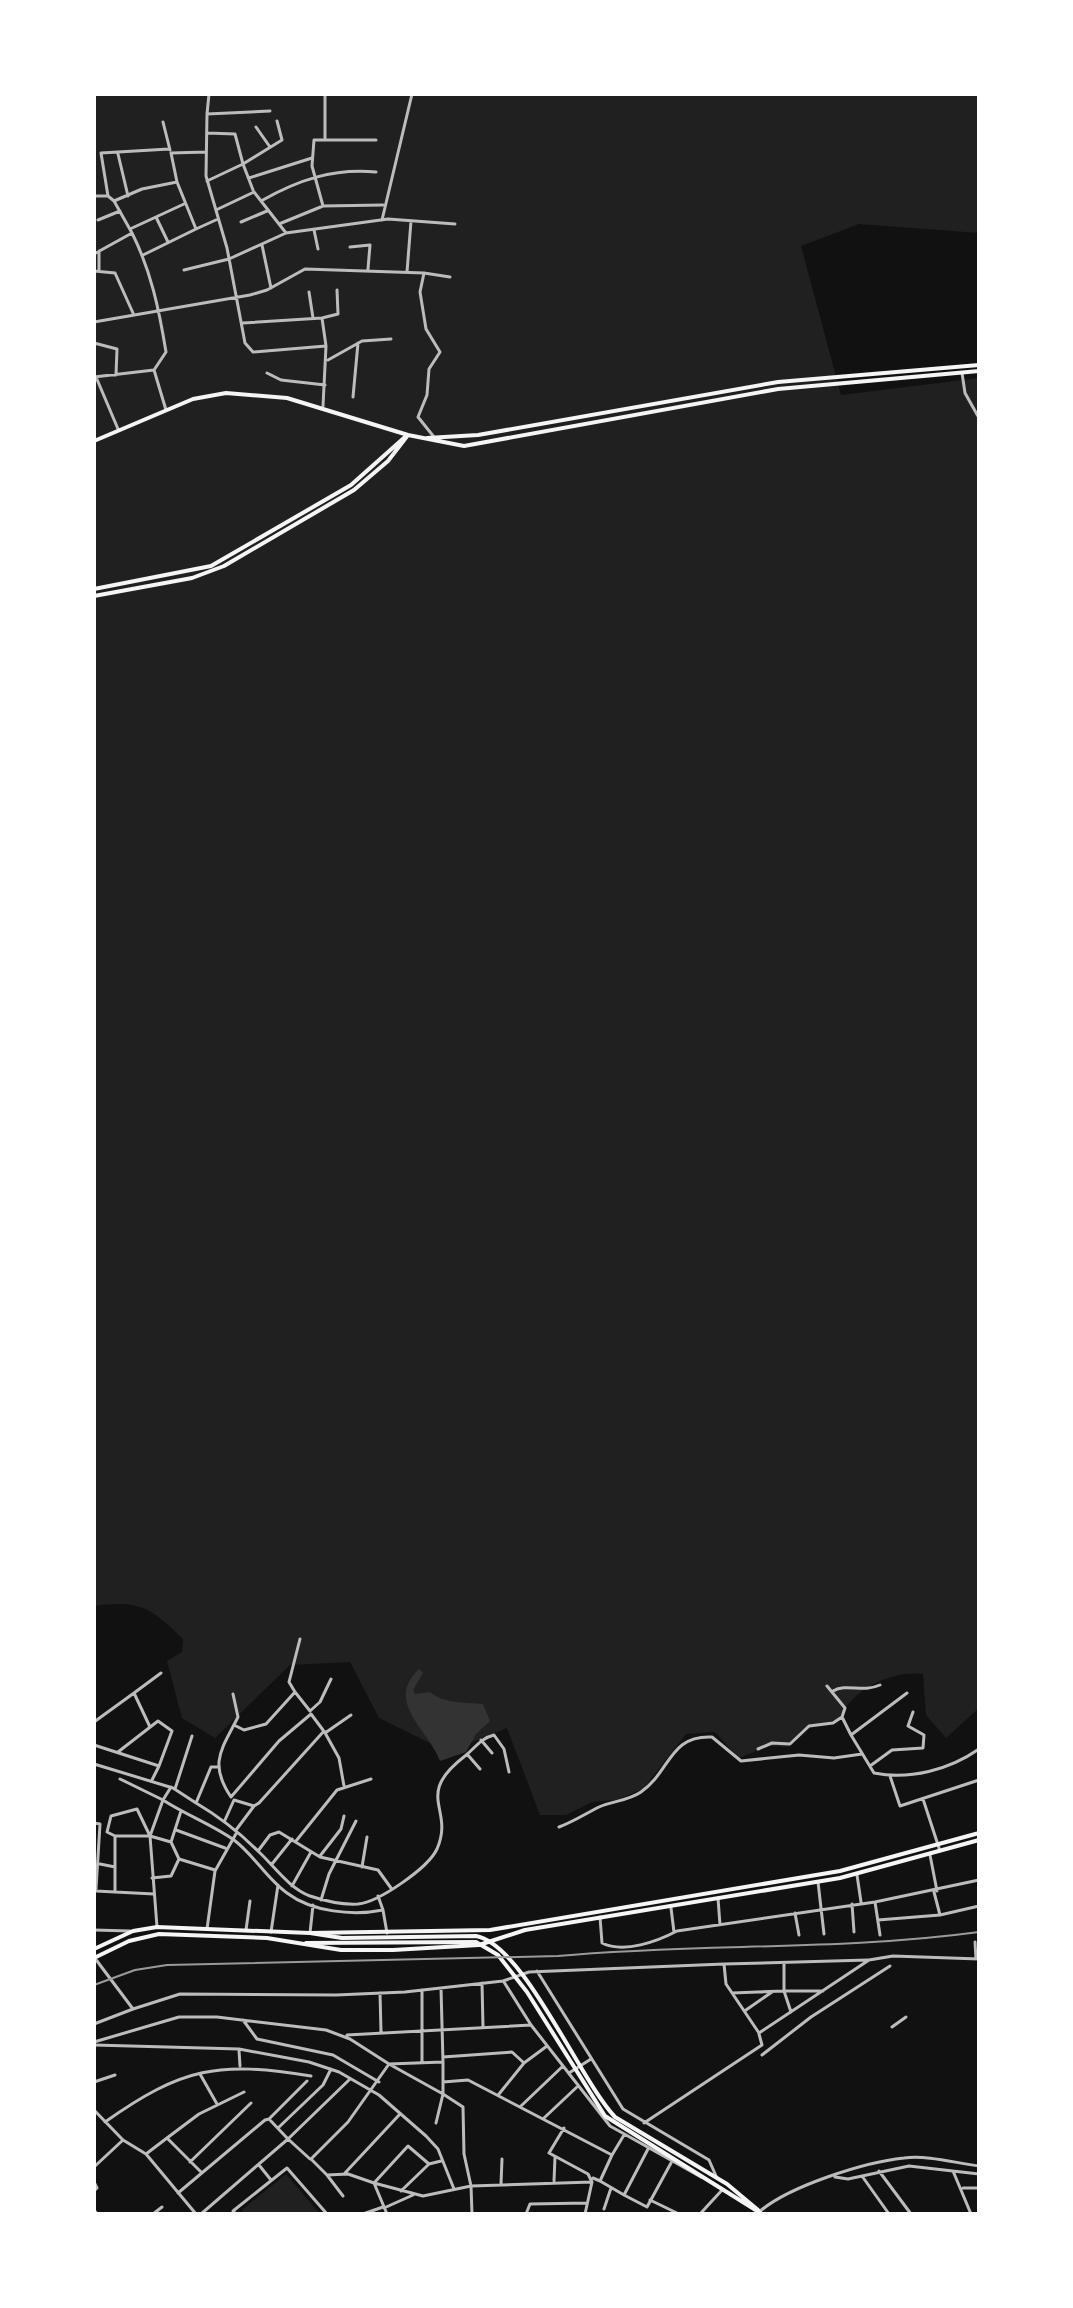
<svg xmlns="http://www.w3.org/2000/svg" width="1073" height="2308" font-family="Montserrat,sans-serif">
  <rect width="100%" height="100%" fill="#111"/>
  <path fill="#202020" d="M94,94H979V233L859,224L801,246L841,395L979,378V1708L946,1738L926,1715L923,1674C890,1670 852,1690 839,1719L804,1730L788,1747L768,1746L739,1758L715,1732L686,1734L643,1789L616,1800L592,1802L566,1815H540L507,1728L448,1752L379,1718L350,1662L290,1665L215,1738L182,1718L167,1661L182,1652L183,1639C150,1607 140,1600 94,1606Z
    M286,2174L320,2214H245L242,2210Z"/>
  <path fill="#333" d="M419,1669L423,1673L413,1690L415,1694L430,1692C445,1704 464,1702 483,1704L490,1721L476,1734L466,1752L440,1761C429,1730 384,1702 419,1669Z"/>
  <g fill="none" stroke-linecap="round" stroke-linejoin="round">
    <path stroke="#bcbcbc" stroke-width="3" d="M209,94L207,114L270,111
      M207,114L206,176L227,248L245,343L253,352L326,346L323,406
      M163,122L170,150
      M256,127L270,147
      M207,133L235,134L243,164L282,140L277,121
      M325,138V94
      M118,154L128,196
      M249,178L312,158
      M207,181L243,164L253,190
      M177,182L171,153L206,152
      M94,196H108L114,201
      M108,196L101,153L169,149
      M261,201C298,180 333,168 376,172
      M323,206L312,166L314,140H376
      M216,210L254,192L286,233
      M156,217L168,242
      M98,220L120,211
      M382,220L412,94
      M241,222L267,211
      M279,224L323,206L383,205
      M130,229L184,204
      M196,229L218,219
      M314,230L318,249
      M132,233L114,201L142,189L177,182L196,229L143,255
      M262,245L271,288
      M350,247L370,245L368,269
      M99,251V270
      M94,254L132,233C151,271 159,309 166,352L154,370
      M184,270L229,259L286,233L388,219L455,224
      M94,271L115,273L133,313
      M407,272L411,221
      M424,273L450,277
      M309,292L313,318
      M322,318L338,314L337,290
      M94,322L250,295L267,290L305,269L424,273L420,292L426,329L440,352L429,369L427,395L418,417L434,437
      M243,323L322,318L326,346
      M94,343L117,349L116,375
      M328,360L362,341L391,339
      M267,373L281,380L325,385
      M962,373L965,393L979,418
      M94,377L154,370L166,410
      M96,377L118,429
      M353,397L358,343
      M827,1686L845,1708L842,1717
      M833,1691C847,1683 862,1693 880,1685
      M295,1692L310,1711L320,1702L331,1679
      M134,1693L161,1673
      M907,1693L851,1735L874,1773C910,1780 949,1770 979,1749
      M94,1722L134,1693L150,1727
      M234,1725L244,1730L266,1724L295,1692L289,1682L300,1639
      M325,1733L351,1715
      M481,1740L492,1753
      M94,1745L159,1766L172,1731L158,1721L118,1752
      M758,1749L772,1743L790,1744L809,1726L833,1723L842,1717L851,1735
      M467,1754L480,1769
      M94,1764L173,1788L196,1803L211,1767H218
      M870,1766L892,1750L923,1748L924,1735L908,1726L913,1712
      M890,1776L900,1806L979,1780
      M120,1779L163,1800L171,1787
      M152,1780L159,1766
      M175,1789L192,1736
      M231,1797L279,1741L311,1714L323,1730
      M231,1797C208,1763 222,1749 238,1717L233,1694
      M923,1799L940,1851
      M196,1803C220,1817 240,1833 259,1852C275,1867 289,1888 310,1896C325,1901 342,1905 358,1904C379,1902 428,1868 437,1849C455,1808 413,1796 465,1756C475,1748 481,1738 494,1735L504,1749L509,1772
      M181,1811L171,1842L179,1859L215,1870
      M225,1820L234,1800L254,1806L259,1803L324,1731L339,1758L344,1786
      M94,1823L100,1824L96,1889
      M559,1827C573,1822 585,1814 599,1807C612,1801 628,1801 641,1792C671,1771 669,1735 712,1737L741,1761L799,1755L834,1758L862,1754
      M176,1830L225,1848
      M236,1830L254,1806
      M115,1836L107,1832L111,1816L137,1809L150,1836L163,1800C186,1815 211,1824 234,1840C254,1855 267,1879 287,1893C312,1912 353,1916 383,1910L378,1896
      M150,1836L157,1927
      M296,1841L337,1790L371,1779
      M258,1851L270,1835L279,1832L320,1857L378,1870L391,1888
      M930,1855L937,1891
      M320,1856L341,1829L344,1816
      M100,1864L115,1867
      M272,1864L292,1839
      M362,1867L367,1837
      M857,1875L861,1902
      M152,1878L171,1876L179,1859
      M818,1882L824,1934
      M292,1886L311,1852
      M96,1891L115,1892V1836H150L171,1842
      M115,1892L154,1894
      M934,1892L940,1915L979,1906
      M718,1898L720,1925
      M321,1900L329,1874L356,1821
      M875,1902L880,1935
      M852,1904L854,1932
      M671,1908L674,1932
      M383,1910L387,1933
      M795,1913L799,1935
      M600,1917L602,1943C624,1954 658,1941 677,1931L875,1902L979,1880
      M878,1920L940,1915
      M207,1929L215,1871L237,1832
      M246,1930L250,1901
      M271,1932L278,1885
      M310,1933L313,1905
      M975,1942L976,1959
      M94,1957L133,2009L180,1994L336,1995L405,1992L503,1981L529,1972L724,1964L726,1984L759,2033L869,1960L893,1956L979,1959
      M784,1963V1991H823
      M724,1964L868,1960
      M537,1971L623,2109L709,2160L716,2176
      M504,1982L531,2025L610,2126L701,2177
      M482,1983L483,2027
      M380,1993L381,2032
      M732,1993L784,1991L791,2012
      M746,2010L772,1992
      M243,2020L257,2039L333,2055L379,2082
      M94,2024L133,2009
      M892,2027L906,2017
      M347,2035L531,2025
      M94,2042L179,2017H217L326,2030L350,2039L389,2064L443,2062L441,1988
      M94,2045L239,2049L309,2062L339,2072L379,2095L426,2136L438,2149L454,2189
      M239,2050L240,2066
      M762,2055L811,2017L890,1966
      M443,2057L512,2052L524,2063L547,2046
      M422,2062V1990
      M569,2073L591,2059
      M200,2074L217,2104
      M94,2082L115,2075
      M443,2082L468,2080L612,2155L600,2181L593,2178
      M499,2094L524,2063
      M521,2106L563,2066
      M94,2110L123,2140L94,2167
      M544,2118L578,2086
      M269,2119L307,2081
      M105,2122C183,2067 218,2061 311,2076
      M644,2123L762,2045L759,2034
      M278,2128L323,2085L331,2069
      M167,2138L199,2114L244,2092
      M123,2140L146,2154L196,2214
      M146,2154L167,2138L202,2173
      M612,2155L624,2135
      M190,2162L251,2103
      M429,2164L408,2146L374,2183L348,2174L327,2175L311,2159L348,2122L389,2064L443,2094V2062
      M259,2165L271,2180
      M879,2171L911,2214
      M953,2171L971,2214
      M345,2173L400,2114
      M327,2175L343,2196
      M862,2176L889,2214
      M835,2177L848,2179L909,2166L979,2174
      M554,2181L555,2157
      M600,2181L624,2195L648,2149
      M94,2182L97,2188L94,2191
      M501,2184L502,2159
      M963,2188H979
      M401,2191L429,2164L441,2161
      M178,2193L265,2120L269,2119L288,2139L350,2079
      M624,2195L647,2207L671,2163
      M650,2200L679,2214
      M384,2208L413,2195
      M604,2209L611,2188
      M759,2212C789,2186 865,2162 904,2158C928,2155 955,2163 979,2166
      M153,2214L162,2207
      M201,2214L288,2139L310,2159
      M236,2214L233,2211L287,2168L327,2214
      M363,2214L383,2207
      M387,2214L374,2183L423,2196L471,2186L464,2154L463,2107L443,2094L436,2123
      M441,2214H442
      M472,2214L471,2186L592,2182L588,2174L549,2153L564,2128
      M526,2214L530,2204L587,2203
      M585,2214L592,2182
      M700,2214L723,2189"/>
    <path stroke="#bcbcbc" stroke-width="3" d="M94,1930L130,1931
      M94,2210L97,2214"/>
    <path stroke="#f5f5f5" stroke-width="4" d="M427,438L478,435L778,382L979,365
      M94,441L193,399L226,393L287,398L408,435L464,446L778,389L979,371
      M94,589L211,566L351,485L405,437
      M94,596L192,578L224,566L354,490L388,461L408,435"/>
    <path stroke="#f5f5f5" stroke-width="4" d="M310,1933L342,1938L476,1936C524,1945 579,2079 615,2117L727,2184L758,2210
      M306,1943L476,1942L498,1955L527,1992L605,2116L762,2214"/>
    <path stroke="#f5f5f5" stroke-width="4" d="M94,1949L133,1931L157,1927L310,1933L490,1930L840,1871L979,1833
      M94,1958L129,1941L159,1934L267,1938L341,1950H393L479,1945L525,1930L840,1878L979,1840"/>
    <path stroke="#9a9a9a" stroke-width="2" d="M94,1985L135,1970L167,1965L558,1956C698,1943 839,1951 979,1932"/>
  </g>
  <rect width="1073" height="2308" fill="none" stroke="#ffffff" stroke-width="192"/>
</svg>
